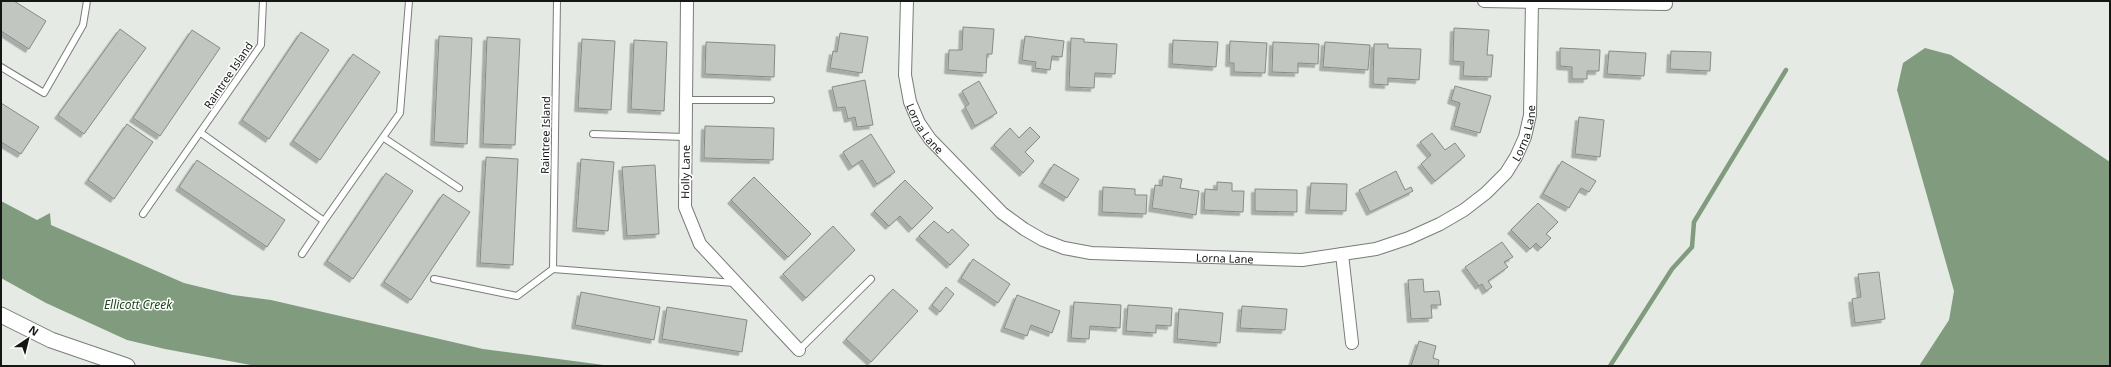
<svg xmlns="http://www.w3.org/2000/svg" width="2111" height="367" font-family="'Noto Sans',sans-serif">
  <defs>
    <filter id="shadow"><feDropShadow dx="-3.5" dy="3.5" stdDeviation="0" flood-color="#0004"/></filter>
  </defs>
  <rect width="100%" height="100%" fill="#e5eae5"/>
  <path fill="#819b7e" d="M1925,48L1951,55L2110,162V366H1919L1949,320L1954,291L1897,90L1903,63Z
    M1,201L37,220L50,213L51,225L184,283L233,295L271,300L483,349L611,366H256L165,349L127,340L46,303L1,278Z"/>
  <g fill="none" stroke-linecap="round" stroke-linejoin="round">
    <path stroke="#819b7e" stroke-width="4.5" d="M1610,366L1672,269L1692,247L1694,222L1786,70"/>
  </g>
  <path fill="#c2c6c1" stroke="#878b86" filter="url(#shadow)" d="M1,1H14L46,21L29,49L1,31Z
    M963,27L994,29L992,54H987L986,73L948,70L949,50H962Z
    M1454,28L1489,30L1487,55H1493L1491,77L1463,76L1464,62L1453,61Z
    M120,29L146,48L84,134L58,115Z
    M192,30L220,48L160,136L133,118Z
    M301,32L329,50L269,139L242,120Z
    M840,33L868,37L862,73L830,68L833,51L837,52Z
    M439,36L472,38L467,144L434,142Z
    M1025,36L1064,41L1062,57L1052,56L1050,70L1035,68L1036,62L1022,60Z
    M487,37L520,39L515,145L483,144Z
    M1071,38L1084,39V42L1117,44L1115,74L1095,73L1094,88L1069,87Z
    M582,39L615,41L611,110L578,108Z
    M634,40L667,42L664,111L631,109Z
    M1173,40L1218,42L1216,67L1172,64Z
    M1230,41L1267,43L1265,73L1234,72V63H1229Z
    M706,42L775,45L774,77L705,74Z
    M1273,42L1319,44L1318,64L1298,63V73L1272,72Z
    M1325,42L1370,45L1368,70L1323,67Z
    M1374,44H1388V48L1421,49L1419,80L1388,78V85L1373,84Z
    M1560,48L1600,50L1599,71H1587V79H1572V67L1560,66Z
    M1609,51L1646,53L1644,76L1607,74Z
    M1671,51L1711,52L1710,71L1670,69Z
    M353,54L380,72L320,160L293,141Z
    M865,80L873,125L857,127L855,117L848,119L845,107L837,108L832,87Z
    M979,81L997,113L975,126L965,107L969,104L962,91Z
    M1455,86L1491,96L1480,133L1454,126L1460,103L1451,100Z
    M1,103L39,127L21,154L1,142Z
    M1579,117L1604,120L1600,157L1575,154Z
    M127,124L153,142L114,199L88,180Z
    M705,126L774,128L773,160L704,158Z
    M1030,127L1040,137L1025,152L1034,161L1023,173L994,145L1010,128L1019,138Z
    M1432,133L1445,150L1455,143L1465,156L1435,181L1421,164L1431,155L1420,142Z
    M871,134L895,172L877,184L862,160L852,167L843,152Z
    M486,157L518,159L513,265L480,263Z
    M581,159L614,162L608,231L576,228Z
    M197,160L285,220L267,247L179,187Z
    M1562,161L1596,181L1589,192L1581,188L1569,208L1543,194Z
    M1054,164L1079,179L1067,198L1042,183Z
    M655,165L659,234L627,236L622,167Z
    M1396,171L1405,190L1411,187L1413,191L1370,212L1359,190Z
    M386,173L413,191L353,279L327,261Z
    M1163,176L1182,179L1180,188L1199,191L1196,215L1152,208L1155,185L1162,186Z
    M754,177L811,234L788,257L731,200Z
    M905,180L933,208L912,229L900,216L889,226L874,211Z
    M1217,182L1232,183V191H1244L1243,212L1204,210L1205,189L1217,190Z
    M1311,183L1347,184L1346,211L1309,210Z
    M1103,187L1135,189V195H1147L1146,214L1102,212Z
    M1255,189L1297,190V212L1255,211Z
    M443,194L470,212L411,300L384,282Z
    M1538,203L1558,222L1546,234L1551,238L1541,248L1536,243L1530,249L1511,230Z
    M934,221L948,233L952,229L969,245L950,265L919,236Z
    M833,226L855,250L806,298L783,274Z
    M1502,242L1513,257L1504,262L1508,267L1488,281L1492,287L1486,291L1482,284L1479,286L1465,267Z
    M973,259L1010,284L998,303L961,278Z
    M1879,272L1885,319L1855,323L1852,299L1861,297L1858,274Z
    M1423,279L1424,292L1439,291L1441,305H1431L1432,318L1411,319L1408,280Z
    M946,287L954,294L940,312L932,305Z
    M893,289L918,311L871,362L846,339Z
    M581,292L660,307L654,340L575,325Z
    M1017,295L1060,311L1052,333L1031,325L1027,336L1004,328Z
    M1074,302L1121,305L1120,328L1090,326L1089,339L1071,338Z
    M1128,305L1172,308L1171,326L1156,325V333L1126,331Z
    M1242,306L1287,309L1285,330L1240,328Z
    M667,307L747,320L742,352L662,339Z
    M1179,309L1223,313L1220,343L1177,339Z
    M1419,341L1436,346L1433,358L1439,360L1438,366H1411Z"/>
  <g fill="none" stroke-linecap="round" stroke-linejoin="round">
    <defs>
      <path id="service" d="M1,67L44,93L83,25L87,1
        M686,100H771
        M201,133L324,221L400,113L409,1
        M593,134L685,137
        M384,138L459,188
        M143,214L261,45L263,1
        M302,254L324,221
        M553,269L557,1
        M434,279L517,296L553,269L735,283
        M799,350L871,279"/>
      <g id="minor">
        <path d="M687,1L685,207L700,244L799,350"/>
        <path id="s1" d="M907,1L905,75L910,102L919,123L930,139L1002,213L1024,229L1043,240L1064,248L1091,253L1302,260L1376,249L1409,238L1440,224L1464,210L1486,193L1506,173L1516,157L1525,137L1530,115L1532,2"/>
        <path d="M1484,1L1666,4"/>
        <path d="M1342,254L1352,343"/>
      </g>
      <path id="tertiary" d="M1,315L51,340L127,366"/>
    </defs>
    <use href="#service" stroke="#787d78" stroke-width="8"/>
    <use href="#minor" stroke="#787d78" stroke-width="14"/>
    <use href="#tertiary" stroke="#787d78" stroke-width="17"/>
    <use href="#service" stroke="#fff" stroke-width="6"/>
    <use href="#minor" stroke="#fff" stroke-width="12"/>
    <use href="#tertiary" stroke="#fff" stroke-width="15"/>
  </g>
  <g text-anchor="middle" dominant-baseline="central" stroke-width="3" stroke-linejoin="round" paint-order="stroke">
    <g font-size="11" fill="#151615" stroke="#fff">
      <text transform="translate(228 75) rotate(-56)">Raintree Island</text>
      <text stroke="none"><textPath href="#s1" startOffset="132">Lorna Lane</textPath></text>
      <text stroke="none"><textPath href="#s1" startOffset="829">Lorna Lane</textPath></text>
      <text transform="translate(545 135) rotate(-89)">Raintree Island</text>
      <text transform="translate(685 172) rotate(-89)">Holly Lane</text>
      <text stroke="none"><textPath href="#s1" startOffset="480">Lorna Lane</textPath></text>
    </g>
    <g font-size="12" font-style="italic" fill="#1d441b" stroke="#fff">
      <text x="138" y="304">Ellicott Creek</text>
    </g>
  </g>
  <rect width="2111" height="367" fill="none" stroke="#151615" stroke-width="4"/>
  <g transform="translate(28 339) rotate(35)" stroke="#ffffff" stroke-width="3" paint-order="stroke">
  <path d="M0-3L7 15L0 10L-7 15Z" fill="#151615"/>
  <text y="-6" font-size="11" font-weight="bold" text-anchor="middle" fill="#151615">N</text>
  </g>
</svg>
